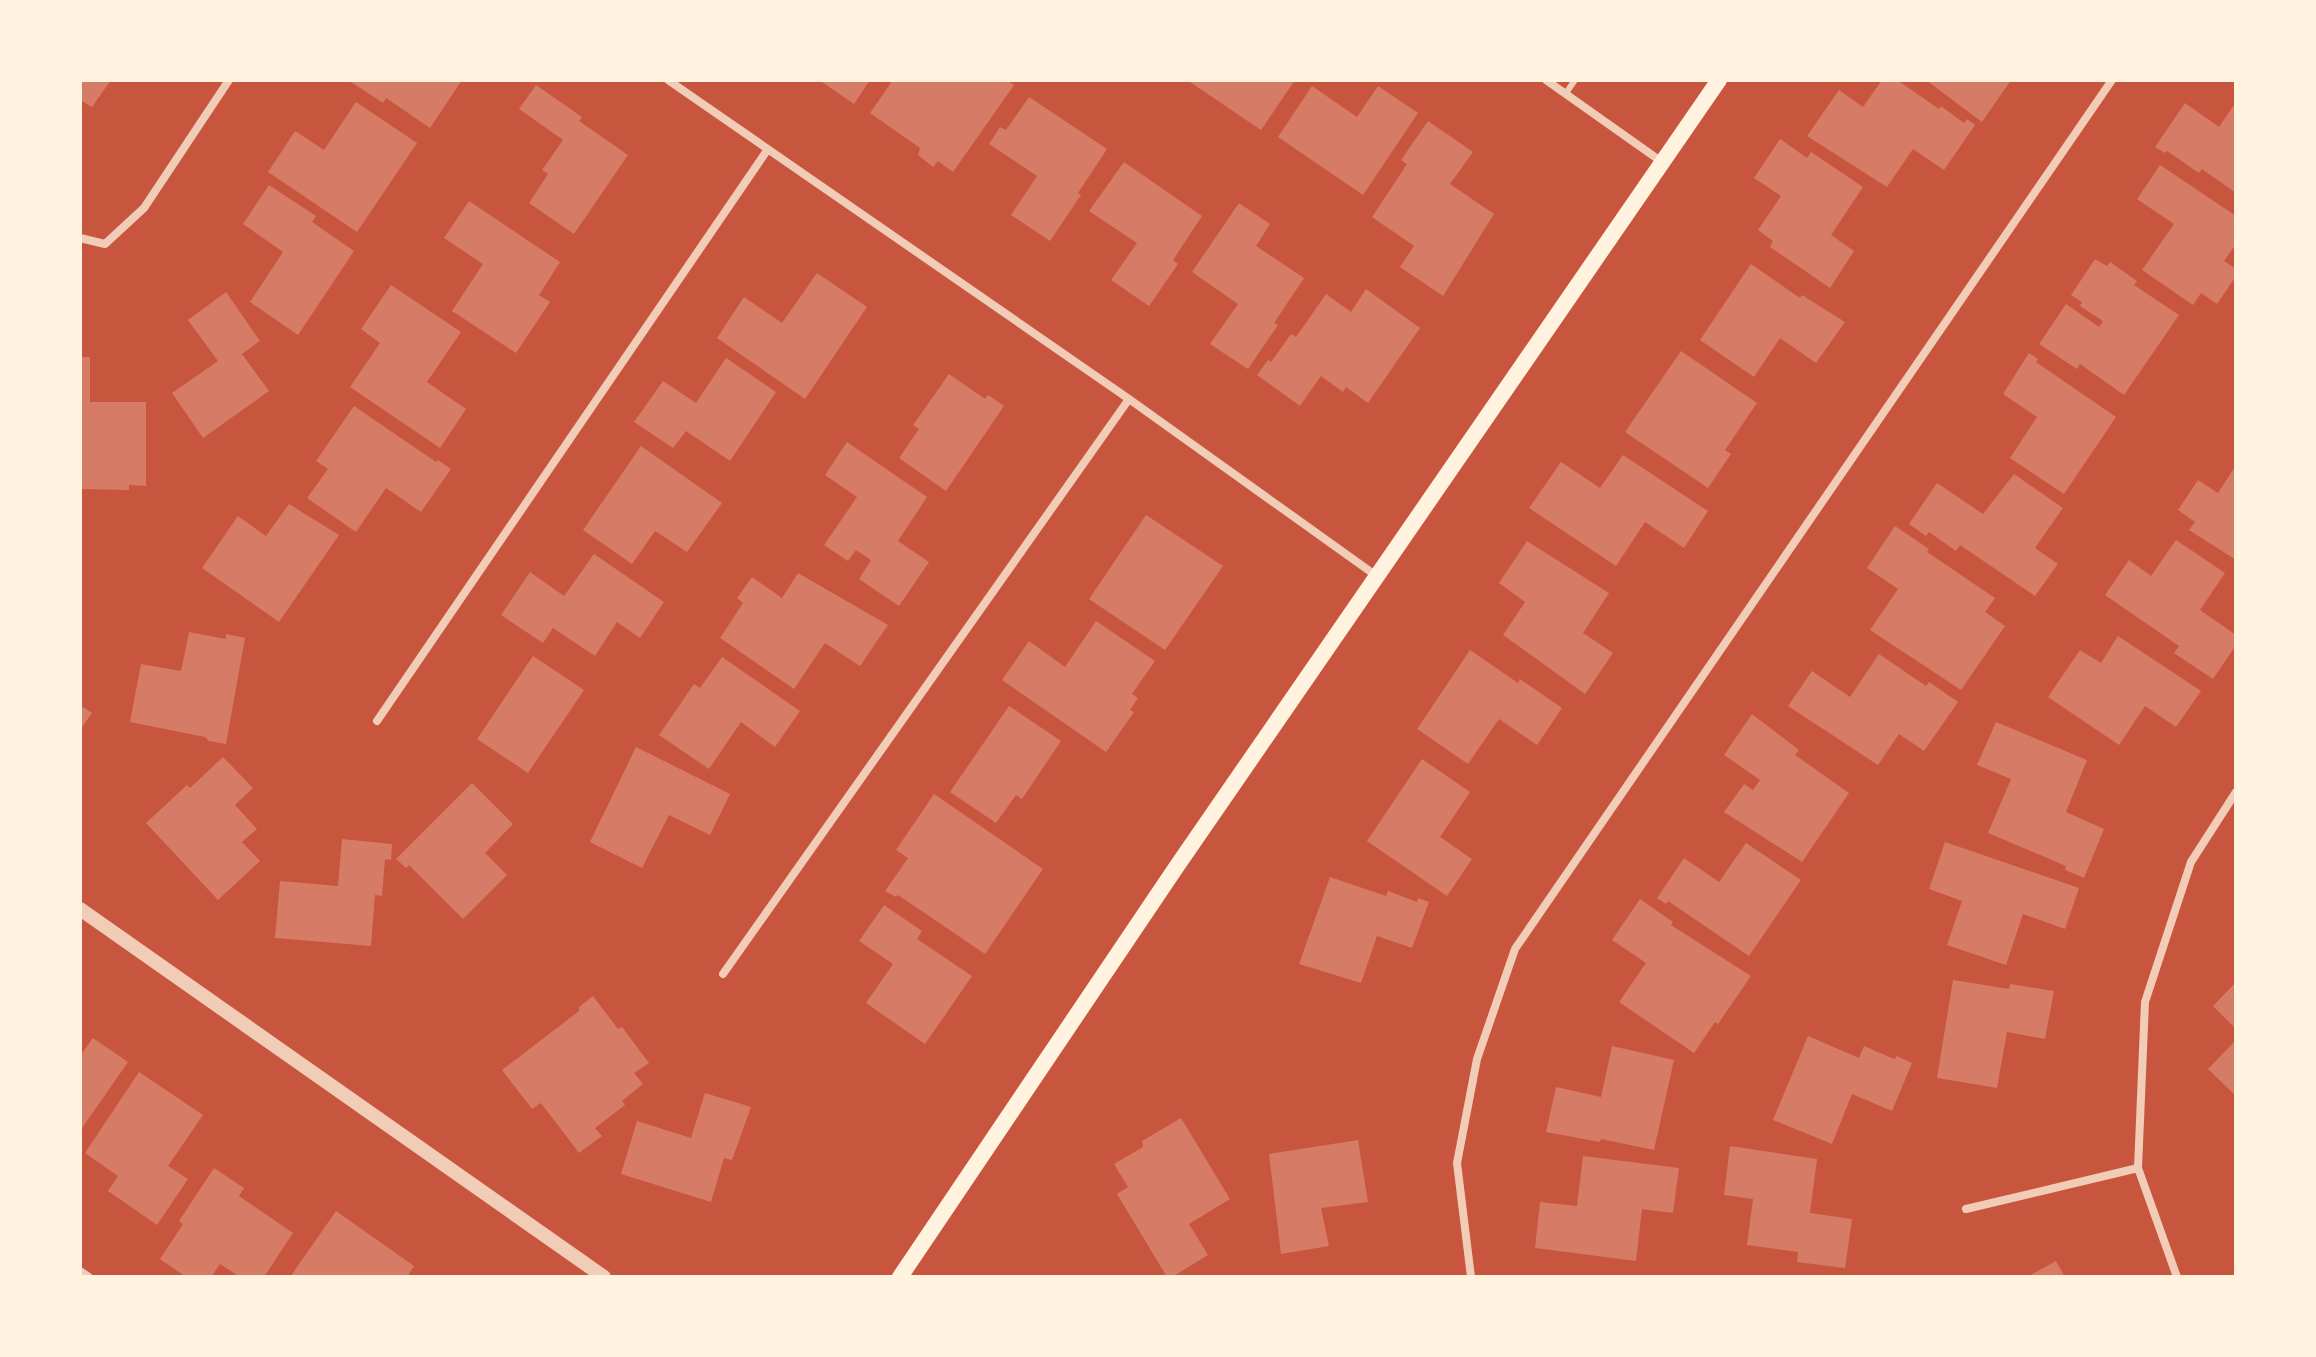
<svg xmlns="http://www.w3.org/2000/svg" width="2316" height="1357" font-family="Figtree,sans-serif">
  <rect width="100%" height="100%" fill="#c8553d"/>
  <path fill="#d67c66" d="M80,80H111L92,107L80,100Z
    M348,80H462L430,128L386,98L383,103Z
    M819,80H870L854,104Z
    M893,80H1006L1014,85L953,172L938,161L933,167L918,155L920,148L870,113Z
    M1187,80H1295L1261,130Z
    M1882,80H1897L1939,109L1941,106L1964,123L1967,119L1975,125L1944,170L1913,149L1887,187L1807,136L1839,90L1863,107Z
    M1926,80H2011L1982,122Z
    M536,85L582,117L579,121L628,155L574,234L529,203L548,174L542,170L563,140L519,109Z
    M1312,86L1357,117L1378,86L1418,113L1363,195L1278,137Z
    M1029,97L1107,149L1078,193L1081,195L1050,241L1011,215L1037,176L989,144L1000,127L1006,130Z
    M356,102L417,143L357,232L268,172L295,131L324,150Z
    M2236,102V193L2202,169L2199,173L2167,151L2165,153L2155,147L2185,103L2219,127Z
    M1428,121L1473,152L1450,184L1494,214L1443,296L1400,267L1414,246L1372,217L1407,164L1401,160Z
    M1780,139L1807,158L1811,152L1863,187L1831,235L1854,251L1830,288L1770,247L1773,241L1758,230L1781,196L1754,178Z
    M1124,162L1202,216L1173,260L1178,264L1149,306L1111,280L1137,243L1089,211Z
    M2160,165L2236,216V244L2224,261L2236,269V276L2217,304L2201,293L2193,305L2142,270L2174,224L2137,199Z
    M269,185L316,216L312,222L354,251L298,335L250,302L283,252L243,224Z
    M469,201L560,262L539,295L550,302L516,353L452,311L483,264L444,238Z
    M1239,203L1270,224L1256,246L1304,278L1274,323L1278,325L1248,369L1210,344L1238,304L1192,272Z
    M2095,259L2107,266L2110,262L2137,281L2134,285L2179,315L2124,395L2080,364L2077,369L2039,344L2066,304L2099,327L2103,321L2080,306L2082,302L2071,295Z
    M1751,264L1800,298L1802,295L1845,322L1816,363L1780,338L1754,377L1700,340Z
    M817,273L867,307L805,399L717,338L744,297L782,323Z
    M391,285L461,332L427,382L466,409L440,448L350,387L380,343L361,329Z
    M1366,289L1420,328L1368,403L1346,387L1343,392L1321,376L1300,406L1257,375L1268,360L1271,362L1291,334L1296,337L1326,294L1351,312Z
    M226,292L260,341L242,354L269,391L203,438L172,393L218,361L188,320Z
    M1681,351L1757,403L1725,450L1731,454L1708,488L1625,432Z
    M2029,353L2038,359L2036,362L2116,417L2064,494L2010,458L2037,417L2003,394Z
    M80,357H90V402H146V486L129,485V490L80,489Z
    M726,358L776,392L730,461L686,431L673,448L634,422L663,381L696,403Z
    M949,374L985,399L988,395L1004,406L946,491L899,458L919,429L913,425Z
    M354,406L436,462L438,460L451,469L421,512L386,488L356,532L307,498L328,469L316,461Z
    M847,442L927,497L898,541L929,562L899,606L859,579L871,560L856,550L848,561L824,545L857,497L825,475Z
    M641,446L722,503L687,552L655,531L632,564L583,530Z
    M1623,455L1708,511L1684,548L1645,522L1616,566L1529,508L1561,462L1600,488Z
    M2236,465V560L2189,530L2195,522L2178,510L2198,480L2218,493Z
    M2014,474L2063,508L2035,548L2058,564L2035,596L1960,545L1956,551L1929,532L1926,536L1909,524L1937,483L1983,514Z
    M289,504L339,535L279,622L202,568L238,516L266,536Z
    M1146,515L1223,566L1165,650L1089,599Z
    M1895,526L1929,549L1927,552L1995,598L1985,612L2005,626L1961,690L1870,630L1898,589L1867,568Z
    M2176,540L2225,573L2200,610L2236,635V645L2213,679L2174,653L2179,646L2105,595L2129,560L2151,576Z
    M1527,541L1609,593L1583,633L1613,653L1585,694L1503,635L1525,602L1499,583Z
    M594,554L664,602L640,638L617,622L595,656L553,628L543,643L501,615L530,572L564,596Z
    M798,573L888,625L860,666L825,643L794,689L720,638L743,603L737,598L752,577L782,598Z
    M1096,621L1155,661L1132,694L1138,698L1130,710L1134,712L1106,752L1002,680L1029,641L1065,667Z
    M189,632L226,639V634L245,638L226,744L209,741L205,737L130,722L141,664L181,671Z
    M2118,636L2201,691L2176,727L2145,706L2119,745L2048,697L2080,650L2101,663Z
    M1470,650L1518,683L1520,679L1562,708L1537,745L1499,719L1468,764L1417,729Z
    M1879,654L1926,686L1929,682L1958,702L1924,751L1899,734L1878,765L1788,706L1812,671L1850,697Z
    M533,656L584,690L528,773L477,739Z
    M722,657L800,711L775,747L741,722L709,769L659,735L694,684L700,688Z
    M80,705L92,713L80,730Z
    M1009,706L1061,741L1022,799L1016,795L996,823L950,792Z
    M1752,714L1799,750L1795,755L1849,793L1802,862L1724,812L1744,784L1753,790L1760,780L1724,755Z
    M1996,722L2087,760L2066,812L2104,829L2084,878L2065,870L2066,866L1988,833L2011,779L1977,765Z
    M636,747L730,794L710,835L669,815L642,868L590,842Z
    M223,757L253,788L235,805L257,829L242,842L260,861L218,900L146,823L187,785L190,788Z
    M1422,759L1470,792L1440,837L1472,859L1447,896L1367,841Z
    M472,783L513,824L485,853L507,875L463,919L409,865L406,868L396,859Z
    M934,794L1043,869L985,954L898,895L896,897L885,891L908,858L896,850Z
    M342,839L392,844L391,860L385,859L382,896L375,895L371,946L275,938L280,881L338,886Z
    M1945,842L2079,888L2065,929L2023,914L2006,965L1947,945L1962,901L1929,889Z
    M1746,843L1801,880L1749,956L1668,901L1666,904L1657,898L1684,858L1719,882Z
    M1330,877L1386,896L1388,891L1417,902L1418,898L1429,902L1412,948L1377,936L1361,983L1299,964Z
    M1640,899L1673,922L1671,925L1751,976L1718,1024L1715,1022L1694,1053L1619,1002L1646,963L1612,940Z
    M884,905L922,931L917,939L972,976L925,1044L866,1003L893,964L859,941Z
    M1953,980L2009,989L2010,984L2054,991L2045,1039L2007,1032L1997,1088L1937,1078Z
    M2236,982V1029L2213,1006Z
    M593,996L618,1029L622,1027L649,1063L634,1073L643,1084L622,1101L625,1105L595,1128L602,1136L579,1153L541,1103L532,1109L502,1070L579,1011V1007Z
    M1808,1036L1859,1058L1864,1046L1894,1059L1897,1056L1912,1063L1892,1111L1852,1094L1832,1144L1773,1120Z
    M93,1038L128,1062L80,1131V1056Z
    M2236,1040V1096L2208,1069Z
    M1612,1046L1674,1060L1654,1150L1601,1139L1600,1142L1546,1132L1556,1087L1601,1097Z
    M139,1072L203,1115L168,1166L188,1179L157,1225L108,1191L118,1176L85,1153Z
    M705,1093L751,1107L732,1160L724,1158L711,1202L621,1174L637,1121L691,1138Z
    M1181,1118L1230,1199L1189,1224L1208,1255L1172,1277H1167L1117,1194L1128,1187L1114,1164L1143,1147L1142,1141Z
    M1358,1140L1368,1202L1321,1208L1329,1246L1281,1254L1269,1154Z
    M1730,1146L1817,1159L1810,1213L1852,1219L1845,1268L1797,1262L1798,1252L1747,1245L1753,1199L1724,1195Z
    M1583,1156L1679,1168L1673,1213L1642,1209L1636,1261L1535,1248L1540,1202L1577,1206Z
    M214,1168L244,1188L239,1196L293,1233L264,1277H240L220,1264L211,1277H186L160,1259L183,1224L179,1221Z
    M336,1211L414,1266L407,1277H290Z
    M2056,1261L2065,1277H2027Z"/>
  <g fill="none" stroke-linecap="round" stroke-linejoin="round">
    <path stroke="#f1ccb7" stroke-width="6" d="M1566,93L1575,80"/>
    <path stroke="#f1ccb7" stroke-width="8" d="M668,80L1129,399L1378,577
      M1546,80L1662,162
      M80,238L105,244L144,208L229,80
      M377,721L768,149
      M723,974L1129,399
      M1966,1209L2138,1168
      M80,1271L89,1277
      M1471,1277L1457,1163L1477,1059L1515,949L2112,80
      M2177,1277L2138,1168L2145,1002L2191,862L2236,792"/>
    <path stroke="#f1ccb7" stroke-width="14" d="M80,909L604,1277"/>
    <path stroke="#fff3e0" stroke-width="16" d="M900,1277L1177,866L1719,80"/>
  </g>
  <rect width="2316" height="1357" fill="none" stroke="#fff3e0" stroke-width="164"/>
</svg>
